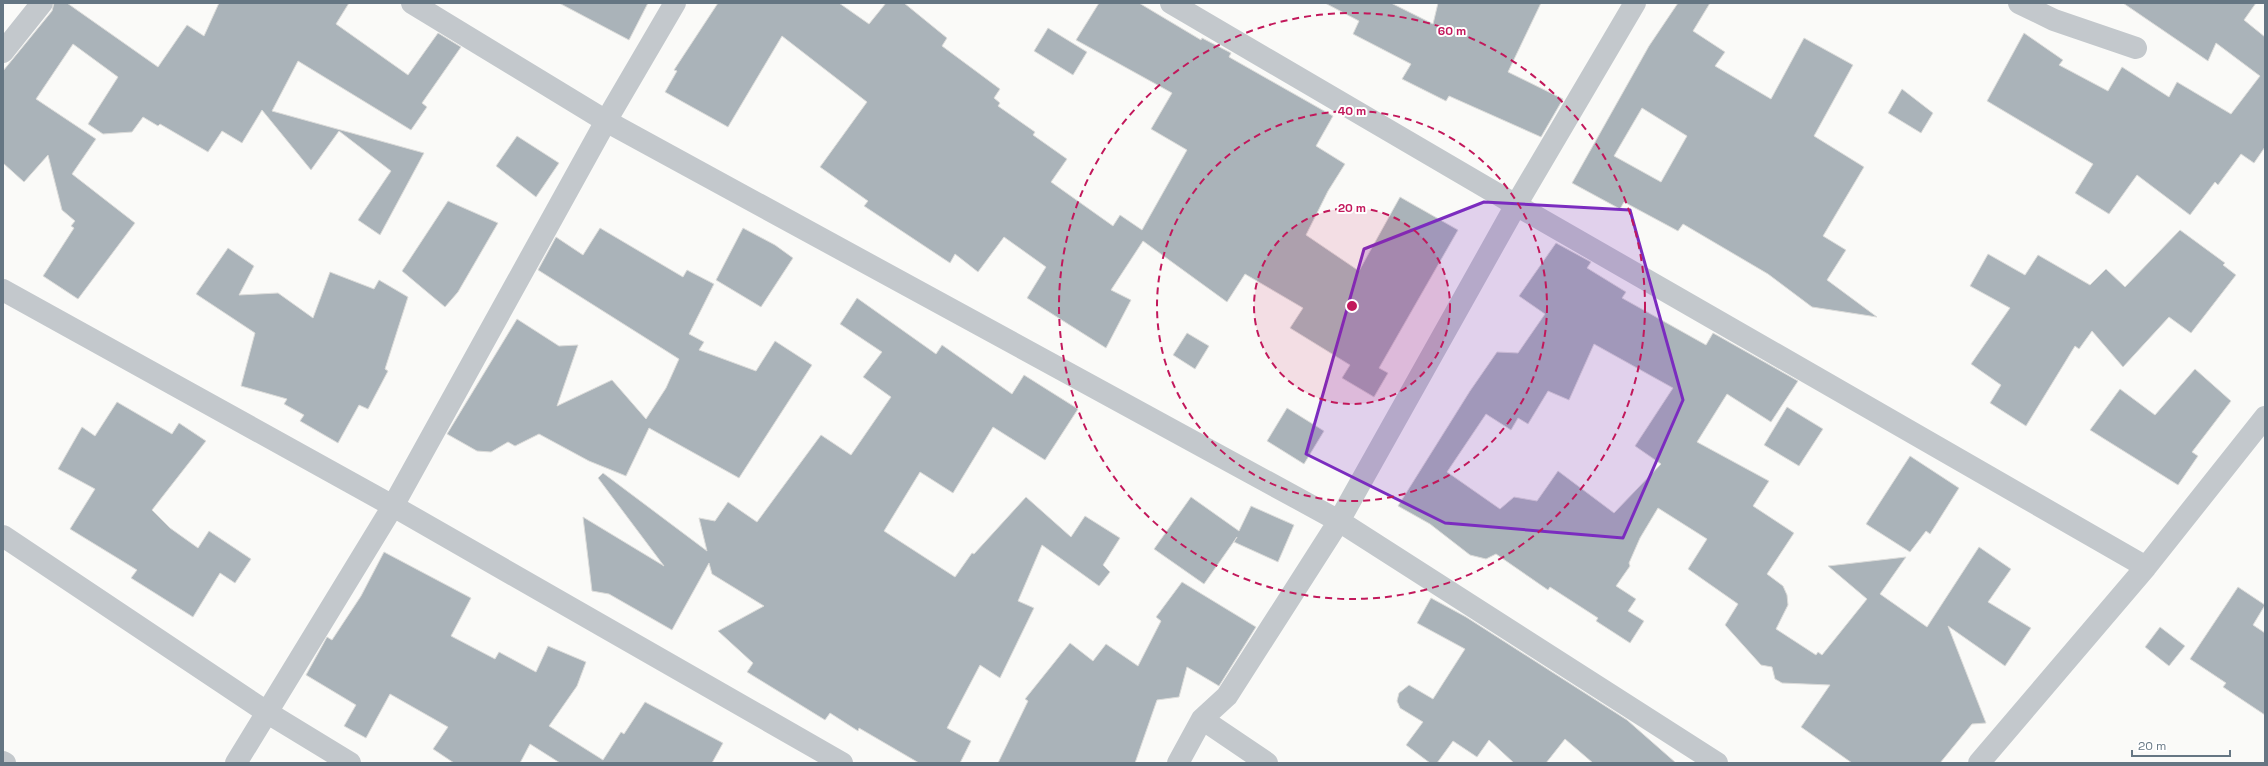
<svg xmlns="http://www.w3.org/2000/svg" width="2268" height="766" font-family="'Space Grotesk',sans-serif">
  <rect width="100%" height="100%" fill="#fafaf8"/>
  <path fill="#aab3b9" stroke="#dcdcda" fill-rule="evenodd" d="M54,3H67L158,67L187,25L204,36L219,3H349L336,24L408,75L438,33L461,47L422,103L427,107L411,130L298,61L272,111L424,153L380,235L358,220L391,171L339,131L311,170L262,110L242,143L222,131L208,152L160,124L158,126L143,117L132,132L103,134L88,124L118,77L73,44L36,99L96,139L72,174L135,223L78,299L43,276L74,228L71,226L75,221L62,210L48,155L24,182L3,163V71L52,11Z
    M559,3H648L629,40Z
    M718,3H839L869,24L886,3H904L947,38L942,46L1000,89L994,98L1000,103L998,106L1035,132L1033,135L1067,159L1051,182L1113,226L1120,215L1142,230L1187,150L1151,129L1172,93L1076,40L1099,3H1139L1201,40L1202,38L1231,53L1229,57L1333,116L1316,146L1345,164L1328,191L1306,235L1359,271L1400,197L1458,230L1379,368L1388,373L1374,397L1342,378L1350,365L1290,328L1303,308L1245,274L1227,302L1143,241L1111,290L1131,300L1106,348L1027,298L1046,267L1004,237L978,272L955,254L950,263L864,206L868,201L820,167L867,102L782,36L728,127L665,92L677,71L674,70Z
    M1325,3H1391L1433,24L1438,3H1541L1508,72L1563,99L1541,137L1449,96L1446,101L1402,79L1411,64L1353,34L1359,21Z
    M1678,3H1710L1693,31L1725,52L1715,66L1771,99L1804,38L1853,65L1814,136L1864,167L1823,236L1846,250L1827,280L1877,317L1812,307L1768,274L1683,224L1678,231L1624,202L1620,209L1572,183L1649,46ZM1642,108L1687,136L1661,182L1614,156Z
    M2123,3H2256L2244,20L2265,37V147L2254,163L2241,154L2218,185L2215,182L2190,215L2137,175L2109,214L2075,193L2093,164L1987,101L2024,33L2063,60L2059,65L2108,91L2122,67L2169,97L2177,82L2231,114L2260,76L2216,43L2208,61Z
    M1048,28L1087,52L1073,75L1034,51Z
    M1902,89L1933,113L1921,133L1888,113Z
    M517,136L559,163L536,197L496,166Z
    M448,201L498,223L458,292L445,307L402,271Z
    M600,228L683,277L687,270L714,284L689,334L704,342L699,350L756,371L775,341L812,365L739,478L649,428L626,476L589,461L539,434L515,446L508,442L491,452L477,451L447,434L517,319L559,346L578,345L557,406L612,380L646,419L666,388L679,359L538,270L556,237L583,255Z
    M743,228L775,245L793,258L761,307L716,280Z
    M2180,230L2225,263L2223,265L2236,275L2191,333L2169,317L2123,367L2092,331L2079,349L2075,346L2026,426L1990,403L2001,385L1971,364L2010,308L1970,286L1988,254L2025,275L2038,255L2090,285L2106,269L2125,287Z
    M1556,243L1591,262L1587,268L1626,292L1622,298L1706,345L1713,333L1798,381L1771,422L1727,394L1697,442L1769,481L1753,506L1794,533L1767,574L1783,586L1787,595L1788,605L1776,629L1816,655L1818,652L1822,655L1867,599L1828,566L1906,557L1880,594L1927,627L1979,547L2011,569L1988,602L2031,628L2005,666L1948,626L1986,723L1972,724L1940,763H1852L1801,727L1830,685L1782,683L1775,679L1772,667L1761,665L1725,625L1738,604L1688,569L1707,539L1658,508L1640,538L1629,563L1630,566L1616,586L1636,599L1628,611L1644,621L1630,643L1596,621L1598,618L1550,587L1548,590L1496,554L1486,559L1470,555L1430,524L1398,506L1470,391L1497,352L1518,353L1545,314L1519,296ZM1594,344L1673,388L1635,446L1661,464L1614,513L1558,471L1537,501L1514,497L1500,509L1447,472L1486,414L1511,430L1518,418L1528,424L1548,391L1569,400Z
    M228,248L254,266L239,295L278,293L313,318L330,272L374,289L379,280L408,297L385,369L388,371L368,409L359,405L338,443L300,421L304,415L284,404L287,399L241,386L255,333L196,294Z
    M857,298L936,354L942,345L1012,394L1024,375L1078,409L1045,460L993,427L953,493L920,472L884,531L955,577L972,553L974,554L1026,497L1071,537L1085,516L1120,538L1103,565L1110,572L1099,586L1042,545L1018,601L1034,608L1000,678L980,665L947,728L971,741L960,763H919L859,728L858,731L830,713L825,720L747,672L753,663L718,631L764,606L712,574L709,563L672,630L609,594L592,591L583,517L664,566L598,478L603,473L707,551L699,518L715,521L728,502L757,522L821,435L851,455L891,397L863,377L882,352L840,324Z
    M1187,333L1209,346L1195,369L1173,355Z
    M2195,369L2231,401L2192,452L2198,456L2178,485L2090,430L2120,389L2155,415Z
    M117,402L172,434L179,423L206,441L152,510L170,528L198,548L209,531L251,559L235,583L220,573L193,617L131,578L137,570L70,529L95,489L58,469L82,427L95,436Z
    M1787,407L1823,429L1799,466L1764,445Z
    M1287,408L1324,431L1304,464L1267,441Z
    M1910,456L1959,488L1930,534L1926,531L1910,552L1866,524Z
    M1191,497L1239,531L1251,506L1294,525L1278,562L1234,542L1237,537L1204,584L1154,549Z
    M384,552L471,598L451,636L495,659L499,652L536,672L548,646L586,662L577,686L549,726L603,760L621,732L624,734L645,702L723,743L712,763H560L530,744L520,763H454L433,749L448,727L390,694L366,738L344,726L356,705L306,675L327,637L332,640L361,596Z
    M1182,582L1256,627L1219,686L1187,667L1179,697L1157,700L1135,763H998L1028,701L1025,699L1070,643L1093,661L1106,644L1138,666L1161,621L1156,617Z
    M2238,587L2265,605L2253,625L2265,633V715L2223,687L2226,683L2190,659Z
    M1431,598L1466,617L1627,720L1676,763H1593L1565,739L1546,763H1514L1489,740L1477,757L1453,741L1437,763H1430L1406,745L1423,722L1400,708L1397,701L1399,693L1409,685L1433,699L1465,649L1417,623Z
    M2160,627L2185,646L2169,666L2145,647Z"/>
  <g fill="none" stroke-linecap="round" stroke-linejoin="round">
    <path stroke="#c3c8cc" stroke-width="22" d="M412,3L606,121L1339,521L1717,763
      M1171,3L1516,205L2146,567
      M2019,3L2054,20L2136,48
      M3,52L42,3
      M3,290L393,506L842,763
      M3,536L268,713L350,763
      M1202,719L1267,763
      M3,762L5,763
      M236,763L393,506L606,121L675,3
      M1178,763L1202,719L1227,696L1339,521L1516,205L1635,3
      M1979,763L2146,567L2265,417"/>
  </g>
  <path fill="#7b2cbf" fill-opacity="0.2" stroke="#7b2cbf" stroke-width="3" stroke-linejoin="round" d="M1484,202L1630,210L1683,400L1623,538L1445,523L1306,454L1364,249Z"/>
  <circle cx="1352" cy="306" r="98" fill="#c2185b" fill-opacity=".12"/>
  <g fill="none" stroke="#c2185b" stroke-width="2" stroke-dasharray="7 5">
    <circle cx="1352" cy="306" r="98"/>
    <circle cx="1352" cy="306" r="195"/>
    <circle cx="1352" cy="306" r="293"/>
  </g>
  <circle cx="1352" cy="306" r="6" fill="#c2185b" stroke="#fff" stroke-width="2"/>
  <g font-size="12" text-anchor="middle" font-weight="bold" fill="#c2185b" stroke="#fff" stroke-width="4" stroke-linejoin="round" paint-order="stroke">
    <text x="1452" y="35">60 m</text>
    <text x="1352" y="115">40 m</text>
    <text x="1352" y="212">20 m</text>
  </g>
  <rect width="2268" height="766" fill="none" stroke="#657683" stroke-width="8"/>
  <path d="M2132 750v6h98v-6" fill="none" stroke="#657683" stroke-width="2"/>
  <text x="2138" y="750" font-size="12" fill="#657683" stroke="#ffffff" stroke-width="3" paint-order="stroke">20 m</text>
</svg>
